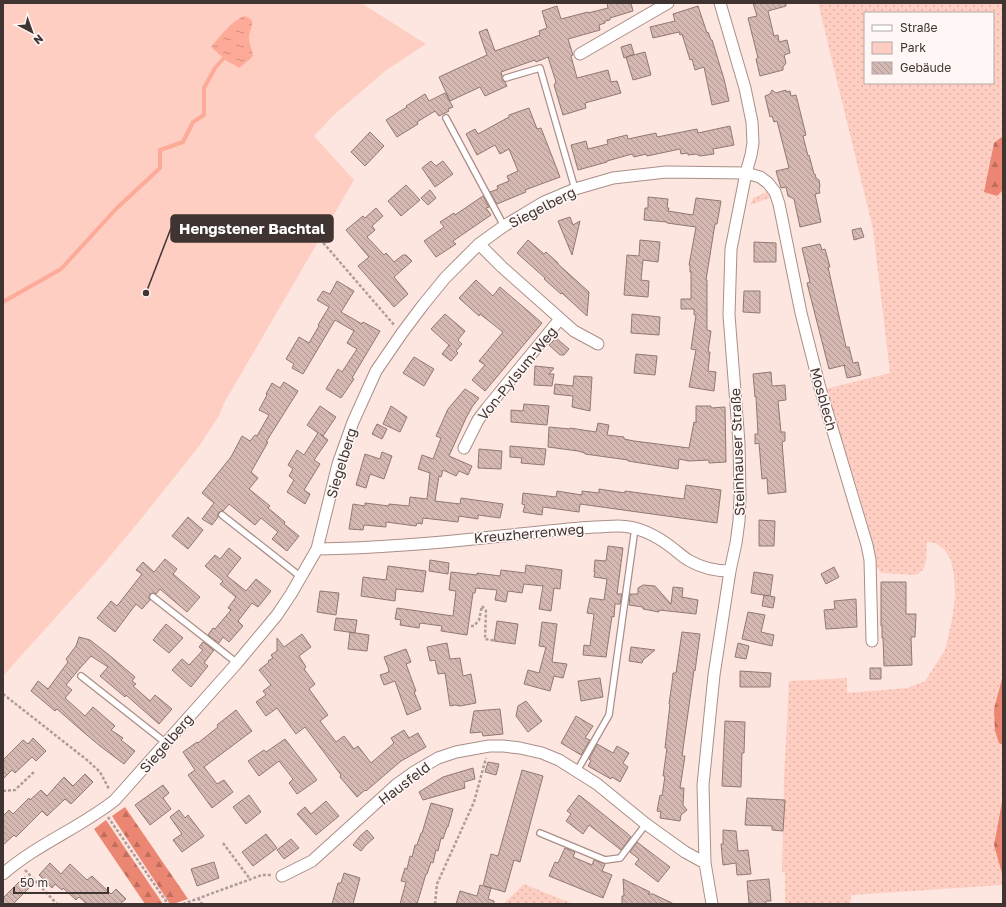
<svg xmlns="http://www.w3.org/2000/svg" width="1006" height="907" font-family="'Golos Text',sans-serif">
  <defs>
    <pattern id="grass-dots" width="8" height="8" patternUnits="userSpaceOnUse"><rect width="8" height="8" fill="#ffcec3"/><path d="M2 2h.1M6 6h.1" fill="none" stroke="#dcb2a8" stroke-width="1.8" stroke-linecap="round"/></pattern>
    <pattern id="forest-firs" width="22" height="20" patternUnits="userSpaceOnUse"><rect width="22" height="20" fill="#ea8671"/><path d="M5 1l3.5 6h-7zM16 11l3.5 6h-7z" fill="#bf6e5d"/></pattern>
    <pattern id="water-ripples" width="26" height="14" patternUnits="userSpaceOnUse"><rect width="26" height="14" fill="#fdaa98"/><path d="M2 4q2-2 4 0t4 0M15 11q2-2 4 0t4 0" fill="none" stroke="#ce8b7d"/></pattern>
    <pattern id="building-back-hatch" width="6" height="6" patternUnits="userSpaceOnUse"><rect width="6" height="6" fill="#d5b8b2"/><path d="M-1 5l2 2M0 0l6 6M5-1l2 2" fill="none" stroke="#ae9691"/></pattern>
  </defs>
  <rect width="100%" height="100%" fill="#fee6e0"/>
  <path fill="url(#grass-dots)" fill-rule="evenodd" d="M818,3H1003V136L994,143L991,159L997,196L1003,190V675L994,709L999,743L1003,745V795L994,844L1003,877V885L851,895L850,904H785V872H782L784,779L789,681L847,678V693L907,688L925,681L945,650L952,620L955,596L954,575L951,560L944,549L935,543L927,542C926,553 929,571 915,575L881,573L874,562L869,529L858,491L825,389L890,373L873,229ZM865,13H993V83H865Z
    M769,191L772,197L750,205L753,198Z
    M524,884L573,904H503Z"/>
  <path fill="url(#forest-firs)" d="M1003,136V190L997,196L984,192L994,143Z
    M1003,675V745L999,743L995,731L994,709Z
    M1003,796V877L994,845Z
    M125,807L188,899L173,904H170L112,816Z
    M106,820L163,904H145L94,829Z"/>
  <path fill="#ffcec3" d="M3,3H361L426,44L385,71L334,115L314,136L354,180L223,405L220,414L200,445L141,519L101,567L3,676Z"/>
  <path fill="url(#water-ripples)" d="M244,16C247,17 250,18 252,21C253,26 249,32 249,37C249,44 252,49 253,56L249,60L239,68L235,65L228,62L211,47C221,35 230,23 244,16Z"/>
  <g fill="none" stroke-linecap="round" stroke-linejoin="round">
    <path stroke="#fdaa98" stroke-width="4" d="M3,302L61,269L116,209L160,168V150L183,142L193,122L204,115V88L215,68L224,58"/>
  </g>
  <path fill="url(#building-back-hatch)" stroke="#927872" d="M607,3H631L633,11L610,18V20L605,21V23L599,25L600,30L568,39L573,55L571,56L577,78L608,70L611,82L617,81L621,93L585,103L586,108L563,115L554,85L556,82L548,57L536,62L535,60L501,72L502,76V80L505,82L507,86L485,96L480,87L450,101L439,77L487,55L479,32L487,29L495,51L540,35L539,31L547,28L542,11L557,6L561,19L588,12V13L608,8Z
    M753,3H786V6L768,11L774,36L778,35L779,42L787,40L790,53L784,55L786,63L783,67V70L760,76L756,59L758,58L748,18L757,16Z
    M698,6L707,33L708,32L711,40H712L724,79L729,101L712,105L704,67L695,70L692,59L690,60L682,34L680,35L679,32L653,38L650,27L675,21L673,14Z
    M631,44L634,54L624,58L621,47Z
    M645,52L651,75L633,80L626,57Z
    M772,90L776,93L786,90V92L790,91L791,96L796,95L806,135L803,136L808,156L809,155L814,174H815L816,178L819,180L820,186L819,189L820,193L815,194L821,222L800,227L794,199L788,196L786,187L781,188L776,171L789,168L777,121L774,122L772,116L770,117L765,96L770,94Z
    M445,93L453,107L448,109L449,111L439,116L435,111L417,122L418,124L397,137L386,120L407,107L406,106L425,94L429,101Z
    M529,108L537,129L541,128L560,177L525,190L526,192L497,204L490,192L498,189L497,186L509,181L507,176L518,171L509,149L500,154L495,145L477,155L466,134L475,129L478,134L509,117V115Z
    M730,126L734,145L713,149L714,154L700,156L696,154L688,155V153L681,154L680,149L647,156L646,154L634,157L632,154L607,161V162L578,170L571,145L586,141L588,149L608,144L607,140L627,135L628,139L656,133L657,137L697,129L698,133Z
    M370,132L384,146L365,166L351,152Z
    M431,161L436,166L443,161L453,174L435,187L422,168Z
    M406,185L420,200L401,216L388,201Z
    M430,190L436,198L428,205L421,198Z
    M483,196L489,207L486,208L491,215L453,241L456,244L436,257L424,241L444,227L440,222L454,213L455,215Z
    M648,197L668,199L667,208H669L668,211L693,215L696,198L721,201L717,224H715L714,230L706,280H707V330L711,331L708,352H710L708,371L716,372L714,391L689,387L696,350L691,349L696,315H694V309H681V299H691V272H690V266L689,265L696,227L667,223V222L644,220L645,208H648Z
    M376,208L383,216L372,226L375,230L367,237L384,255L386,253L394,262L403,255H406L412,261L394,277L408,294L394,307L358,266L369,257L346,230L363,216L365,218Z
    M570,217L573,225L580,221L572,255L558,221Z
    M861,228L864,237L854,240L852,230Z
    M528,240L544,254L546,252L558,263V264L589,292L587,316L562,293L561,294L544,279L545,278L517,253Z
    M640,240L660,242L658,262L643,260L641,280L649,281L648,297L624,295L627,255L639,256Z
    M754,242L776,243V262H754Z
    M820,244L822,250L825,249L830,267H828L846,347H849L853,363L858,362L861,375L847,378L844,365H845L829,369L807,283L810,282L802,248Z
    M476,280L493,296L500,287L542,323L485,391L472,380L485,365L479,361L503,332L480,314L479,316L459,298Z
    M337,281L354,291L341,312L362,324L363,322L380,331L352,378L354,379L341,398L326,389L338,369L342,372L357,349L347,343L354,331L335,320L303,374L292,368L294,364L286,359L299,337L309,343L319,326L318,325L329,307L317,300L323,291L330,294Z
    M744,291H760V313L743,312Z
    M445,314L465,331L458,340L462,344L456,351L458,353L451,361L442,354L449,345L450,346L431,329Z
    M632,314L660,317L659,335L631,333Z
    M556,338L569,349L564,355H560L549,345Z
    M636,354L657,356L655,375L634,373Z
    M414,357L434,369L424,386L403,373Z
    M535,366L554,368L549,374H554L552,386L534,385Z
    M771,372L772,386L785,385L786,400L778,401L781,432H785V441L782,442L786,492L768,494L767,478L762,479L759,443L755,444V434H758L756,397H755L753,374Z
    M574,376L592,377L590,411L572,407L573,396L554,394L555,384L573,386Z
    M284,382L298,391L266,442H268L251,472L258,478L249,489L270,506L268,508L285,522L284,524L299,536L287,551L272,539L278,532L261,518L255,525L229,504L223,511H221L218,513V517L212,525L202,519L214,503L202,493L231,457L242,436L250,441L255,435L257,436L269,415L259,410L267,395L266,394L272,383L280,388Z
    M465,389L479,398L472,407L466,418L449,456L472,466L468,475L459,471L456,476L443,470L441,477L439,476L435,501L460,504L461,498L503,504L500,518L478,515V519L459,516L458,522L423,518L422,524L417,523L416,526L386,522V527L364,525L363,530L349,529L353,504L365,506V503L389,506V504L409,506L410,497L427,499L430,473L418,469L422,455L433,459L441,438L436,436L448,409Z
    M524,404L549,406L547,425L511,422V410L523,411Z
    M320,406L336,417L323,436L320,434L328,440L314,460L320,464L304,490L310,494L305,504L287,492L294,480L289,476L293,469L288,465L297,450L304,455L318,433L307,425Z
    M391,406L407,417L400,432L383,424Z
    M696,406H711V408L725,407L726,462L709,463V460L689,461L679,459L678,469L628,461V460L621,459L585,454V453L578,451L548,447L549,427L570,429V428L596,432L598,423L609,425L607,435L624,437V439L634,441L689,448L694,422L696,423Z
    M377,424L387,429L382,439L372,434Z
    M510,446L546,449L544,465L521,463L522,458L510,457Z
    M479,449L502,451L501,469L478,468Z
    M382,452L392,456L384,479L370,474L366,488L356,485L365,454L380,459Z
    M686,485L721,490L717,523L580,504L579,512L543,507L542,515L523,512L525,505L522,504L523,493L556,497L557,491L582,495V491L599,493V489L625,493V491L684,499Z
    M188,517L203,530L188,549L172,536Z
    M759,520L775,521L774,546H759Z
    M608,546L623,548L617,594H622L620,604H615L614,617L612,616L606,657L583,655L584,645L590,646L594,614L587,613L590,598L604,600L607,579L594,577L595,572H594L595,560L606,561Z
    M229,548L241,558L227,576L246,591L256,579L271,591L258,607L252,603L238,621L243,626L229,642L223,637L219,643L208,635L213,628L215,629L231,610L228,608L236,597L220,584L223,581L205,566L215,555L220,559Z
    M165,559L177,569L173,574L200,597L187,612L160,589L156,594L153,593L150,594L149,597L150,600L142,609L136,604L115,632L97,618L111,601L117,606L142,574L136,570L143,562L154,572Z
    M430,560L449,563L448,574L429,571Z
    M526,565L562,570L560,589L554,588L551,611L539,609L543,586L524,584L522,593L508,591L506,602L495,600L497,590L476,588L475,593H473L467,635L441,631L442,626L420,623L419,628L400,625L401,620L395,619L397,608L453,616L456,591L449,590L451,572L477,575V573L500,576L501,570L525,573Z
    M388,566L426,571L423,592L396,589L395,601L361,596L363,577L386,580Z
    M834,567L839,577L826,584L821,574Z
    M754,572L773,575L770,596L775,597L773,608L762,606L764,595L769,596L751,593Z
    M881,582H906V614H916L915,637H911L912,665L884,666L883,638H882V626H881Z
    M643,585L655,586L671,604L673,587L683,588L682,597L698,600L696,614L659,610V612L643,609V607L629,605L630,594H638V588Z
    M320,591L339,593L336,615L317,612Z
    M856,599L857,627L826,629L824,610L835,609L834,601Z
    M748,612L765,615L761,632L774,635L772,646L742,639Z
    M336,618L357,620L355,633L334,630Z
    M497,621L518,624L515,644L494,641Z
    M542,622L557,624L552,662L567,664L563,678L554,676L550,691L524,684L528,670L539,673L546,647L539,646Z
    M166,624L183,638L169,653L153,640Z
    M350,632L369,635L367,651L348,649Z
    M682,632L700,634L695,671L694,670L682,756H685L680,788H684L683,805L687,810L681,815L680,821L660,818L661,812L657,811L660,795L662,796L665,776H663L667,748H665L670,704H669L672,683L673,673H676Z
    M302,634L311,647L299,656L306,667L304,669L315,684L309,689L328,715L320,721L336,742L344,736L354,749L358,746L371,763L394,743L391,738L404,730L409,738L418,733L426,747L401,761L366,791L365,790L357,797L340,777L341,775L305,727L296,734L277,708L266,716L256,702L266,695L263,691L271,685L259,670L269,662L268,661L273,658L271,655L277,651V638L284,647Z
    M79,637L90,640L109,655L135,677L132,681L136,684L133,686L150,701L155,695L172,709L159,724L126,695L125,697L100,676L108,667L91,656L80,668L66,685L72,690L65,698L85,716L93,707L115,726L111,730L123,738L121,740L135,751L124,764L100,746L81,730L57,709L55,711L31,691L38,681L48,689L68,662L66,659L76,646Z
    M203,642L214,650L204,663L208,666L191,687L172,670L182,659L189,665L203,650L199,647Z
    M447,643L450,659L460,658L463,676L471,674L476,703L460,706L455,705L450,706L445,673L438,674L435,660L430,661L427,647Z
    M738,643L749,646L746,659L735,657Z
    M631,647L655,650L643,660L642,663L629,661Z
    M406,649L411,662L406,664L416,691L414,692L421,709L407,715L395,681L384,685L380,675L389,672L388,671L389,670L384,657Z
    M870,668H881V679H870Z
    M740,671L771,673L770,687H740Z
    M600,678L603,697L581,701L578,681Z
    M526,701L542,721L528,732L516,716L518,706Z
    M500,709L503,734L483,736L482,732L470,733L474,711Z
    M236,710L252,731L204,767L217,784L224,780L233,792L212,808L188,775L195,770L183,752L197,742L198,743L218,727L217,725Z
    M576,716L593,726L585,738L590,740L581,755L561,743Z
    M725,721L745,722L744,753H742L741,787L722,786Z
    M33,738L46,751L36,761L32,757L15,773L12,770L3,779V760L23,740L28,744Z
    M285,739L317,780L297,794L289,783L293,779L279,761L259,776L248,761L264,750L266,752Z
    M597,744L613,753L617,746L629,753L623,763L628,767L620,782L612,777L611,779L588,766L591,761L589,759Z
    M488,762L499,764L496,775L485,772Z
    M473,768L475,779L464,782L465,788L423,800L419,792L443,777Z
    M522,770L543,776L520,862L514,860L505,892L484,886L491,888L488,899L494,901V904H456L460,891L477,896L480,885L483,886L491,854L498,856Z
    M85,774L93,782L71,804L65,799L47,816L42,811L16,837L14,835L3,845V816L9,810L13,814L29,798L30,800L41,790L47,796L64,777L73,786Z
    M163,785L169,793L163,798L171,809L150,825L135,805Z
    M249,795L261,812L246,824L233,807Z
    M579,795L628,834L631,837L621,850L589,825L583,834L566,821L571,814L567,811Z
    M747,798L785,800L783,831L772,830V826L745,825Z
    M326,801L339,816L316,835L297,814L305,807L311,814Z
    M431,803L453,809L448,827H447L443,839L441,838L438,851L436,850L433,863L431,862L427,874H426L417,904H400L406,882L401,881L405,868L407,869L410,856L412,857L415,845H417L421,833H422Z
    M179,810L185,818L188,815L204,836L182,852L173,840L182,834L170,817Z
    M367,830L374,838L366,845L361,851L353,845L360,836Z
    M723,830L736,831L738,851L748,850L751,874L737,875L736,863L723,865L721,844H723Z
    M266,834L277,848L253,866L242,852Z
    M291,839L299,848L284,859L277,850Z
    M637,842L670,867L658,882L635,864L639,859L630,852Z
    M565,848L575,852L573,857L592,865L594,860L605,864L602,871L612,875L603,898L549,876L555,862L558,863Z
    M214,862L219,878L197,886L191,869Z
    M50,863L61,874L70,864L87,880L92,876L111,894L116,889L126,899L121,903L122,904H87L79,897L76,900L63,888L62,890L55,884L52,888L39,875Z
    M344,873L360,878L353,904H332L338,883H341Z
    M25,876L33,884L13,904H3V898Z
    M623,879L650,892L648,894H653L674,904H622V896H624Z
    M769,879L771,901H766V904H752V903H749L747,881Z"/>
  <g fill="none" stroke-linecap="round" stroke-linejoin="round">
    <defs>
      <path id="lane" d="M506,78L540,68L575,189
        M446,118L504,226
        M222,515L301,577
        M153,597L237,663
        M81,676L166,743
        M577,771L609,715L635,528
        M540,833L605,860L620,858L646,824"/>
      <path id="street" d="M580,54L668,3
        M479,244L502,267L574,331L598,344
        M464,448L478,420L487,408L560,319
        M317,549C379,548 440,543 501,536C532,533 563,529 594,527C602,527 610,526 618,526C640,526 659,537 675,550C680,554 684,558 690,561C702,568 716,571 730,571
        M3,874C37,844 80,828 115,800L237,663L277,615L291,594L317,549L338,464L353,422L376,371L402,333L423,305L445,278L479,244L504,226L544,202L575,189L613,178L666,172L746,173L760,177L768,183L775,192L779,204L801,313L820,388L867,545L870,560L872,641
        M282,876L312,861L396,785L414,772L438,758L456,752L489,746H503L520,748L542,753L559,760L597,784L646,824L685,852L705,863
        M712,904L705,863L703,785L714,675L730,571L736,543L739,521L740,497L739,443L729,315L731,249L746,173L751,155L753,143L752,122L745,88L720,3"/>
    </defs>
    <use href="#lane" stroke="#aa8e88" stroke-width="8"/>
    <use href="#street" stroke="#aa8e88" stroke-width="13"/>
    <path stroke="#af9c98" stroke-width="2.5" stroke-dasharray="3 2" stroke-linecap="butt" d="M320,239L395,326
      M482,606L486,611L485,639L496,641
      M471,626H474L479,620L482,606
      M3,694L87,760L100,772L109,789
      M3,791L15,790L34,772
      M108,817L168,904
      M223,843L250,879
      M25,870L57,904
      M198,898L202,904
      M183,904L262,875H271
      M435,904L437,884L474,802L486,758"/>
    <use href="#lane" stroke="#fff" stroke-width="5.5"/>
    <use href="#street" stroke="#fff" stroke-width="11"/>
  </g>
  <g text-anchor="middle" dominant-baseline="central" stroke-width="3" stroke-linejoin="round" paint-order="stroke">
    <g font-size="14" fill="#403432" stroke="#fef7f6">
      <text transform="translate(542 207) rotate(-27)">Siegelberg</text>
      <text transform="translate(517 373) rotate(-51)">Von-Pylsum-Weg</text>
      <text transform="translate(824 399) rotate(74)">Mosblech</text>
      <text transform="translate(737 452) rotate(-92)">Steinhauser Straße</text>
      <text transform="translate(341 463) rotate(-73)">Siegelberg</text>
      <text transform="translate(529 533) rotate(-5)">Kreuzherrenweg</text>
      <text transform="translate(166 743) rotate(-49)">Siegelberg</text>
      <text transform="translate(404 783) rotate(-37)">Hausfeld</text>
    </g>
  </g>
  <path fill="none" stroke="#403432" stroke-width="1.5" d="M146 293L171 228"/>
  <circle fill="#403432" stroke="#fef7f6" stroke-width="1.5" cx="146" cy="293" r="4"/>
  <rect fill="#403432" stroke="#403432" stroke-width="1.5" x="171" y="215" width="162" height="27" rx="4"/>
  <g font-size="15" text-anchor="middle" font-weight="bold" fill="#fff">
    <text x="252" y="234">Hengstener Bachtal</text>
  </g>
  <rect width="1006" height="907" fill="none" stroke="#403432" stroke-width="8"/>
  <rect x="864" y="12" width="130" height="72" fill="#fef7f6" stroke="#b2a9a8"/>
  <rect x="872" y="25" width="20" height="6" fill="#ffffff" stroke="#b2a9a8"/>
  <text x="900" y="32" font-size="12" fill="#403432">Straße</text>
  <rect x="872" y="42" width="20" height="12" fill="#ffcec3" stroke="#b2a9a8"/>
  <text x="900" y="52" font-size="12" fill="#403432">Park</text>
  <rect x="872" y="62" width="20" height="12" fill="url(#building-back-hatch)" stroke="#b2a9a8"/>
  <text x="900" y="72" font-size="12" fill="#403432">Gebäude</text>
  <g transform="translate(32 32) rotate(139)" stroke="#fef7f6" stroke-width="3" paint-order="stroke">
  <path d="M0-3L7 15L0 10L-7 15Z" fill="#403432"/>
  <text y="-6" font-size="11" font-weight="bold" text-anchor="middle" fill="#403432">N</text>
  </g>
  <path d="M14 887v6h94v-6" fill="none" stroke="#403432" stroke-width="2"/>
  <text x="20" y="887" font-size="12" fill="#403432" stroke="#fef7f6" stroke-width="3" paint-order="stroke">50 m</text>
</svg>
